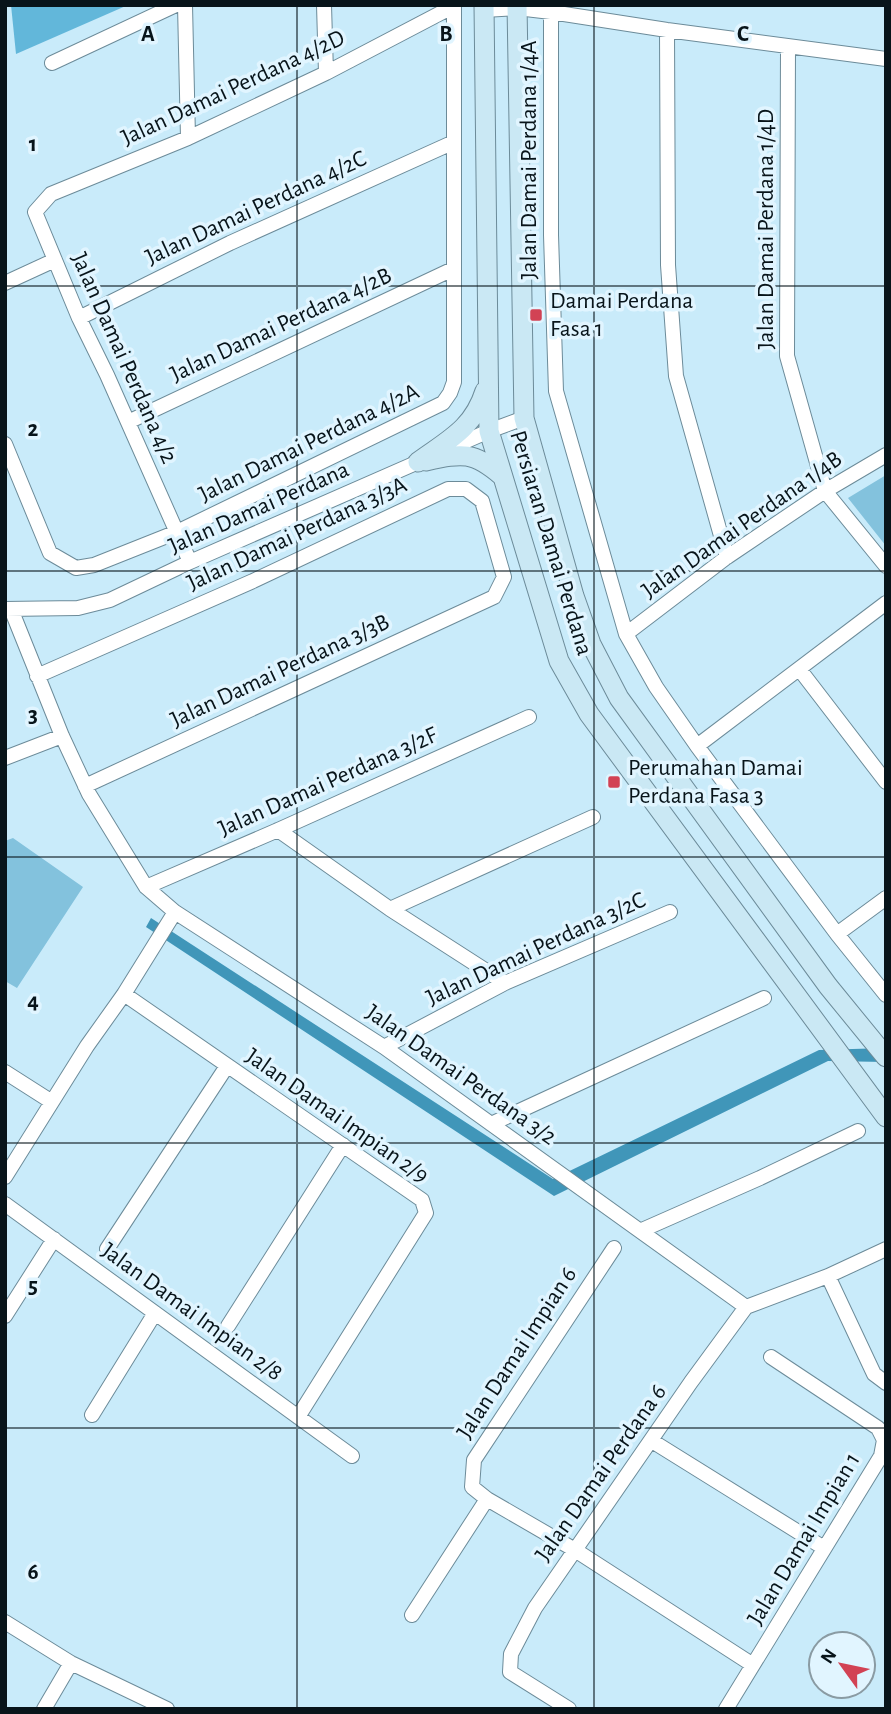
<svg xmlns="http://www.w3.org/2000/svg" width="891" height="1714" font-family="'Alegreya Sans',sans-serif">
  <rect width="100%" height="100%" fill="#c9ebfa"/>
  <path fill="#83c2dd" d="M886,475V546L848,498Z
    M13,838L83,887L17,988L5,981V841Z"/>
  <path fill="#62b7da" d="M11,5H128L16,54Z"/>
  <path fill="#4096b9" d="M151,918L553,1179L819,1050L886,1048V1062L828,1061L554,1196L146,927Z"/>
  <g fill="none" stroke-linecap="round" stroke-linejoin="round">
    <defs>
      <path id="minor" d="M185,5L188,138
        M324,5L326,73
        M484,10L517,8L551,12L667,30L886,59
        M551,12V235L556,391L626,634L656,687L697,746L837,934L886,995
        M667,30L668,265L676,376L727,557
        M788,46L787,356L825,491L886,566
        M52,63L176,5
        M5,283L55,260
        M79,318L230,243L454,142
        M128,422L453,269
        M5,444L50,553L76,568L94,565L177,532L443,403L450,393L454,382V5
        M190,562L107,375L79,318L35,212L51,194L188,138L326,73L454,6
        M5,609L78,608L110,600L190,562L489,431L524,418
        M11,609L62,736L89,794L146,887L175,912L384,1047L746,1307
        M626,634L727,557L825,491L886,455
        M800,670L886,782
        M37,676L253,581L448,489H466L482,501L504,577L494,597L85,786
        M697,746L886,603
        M5,758L62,736
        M278,830L390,909L505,983
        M146,887L278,830L529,717
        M390,909L593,817
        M837,934L886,898
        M124,994L422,1200L426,1213L298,1417
        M384,1047L505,983L670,912
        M5,1072L52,1102
        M491,1124L764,998
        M5,1177L87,1046L124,994L175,912
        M5,1204L352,1456
        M642,1230L760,1178L858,1131
        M614,1248L474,1460L472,1487L487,1499L575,1550L753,1665
        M107,1249L227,1066
        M828,1276L874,1374L886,1383
        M746,1307L828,1276L886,1249
        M5,1316L54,1239
        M228,1326L343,1145
        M92,1415L155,1313
        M652,1441L824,1548
        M412,1615L487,1499
        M5,1622L71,1663L167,1709
        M44,1709L71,1663
        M569,1709L510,1672L511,1654L535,1608L691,1382L746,1307
        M726,1709L881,1456L884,1440L878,1428L771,1357"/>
      <path id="secondary" d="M484,5L489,431L559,661L589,714L886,1117
        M517,5L524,418L574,596L591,644L619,698L828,986L886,1057
        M426,461C463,453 473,451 502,476
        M418,462C448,440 473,429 485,391"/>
    </defs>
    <use href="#minor" stroke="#6c8b99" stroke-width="16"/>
    <use href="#secondary" stroke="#6c8b99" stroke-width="21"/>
    <use href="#minor" stroke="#fff" stroke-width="14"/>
    <use href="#secondary" stroke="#cae8f4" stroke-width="19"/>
  </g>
  <path fill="none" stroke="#08141a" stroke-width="2" stroke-opacity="0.55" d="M297,5V1709M594,5V1709M5,286H886M5,571H886M5,857H886M5,1143H886M5,1428H886"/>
  <g fill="#d24254" stroke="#e1f5ff" stroke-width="2.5">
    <rect x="529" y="308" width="14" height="14" rx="3.5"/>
    <rect x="607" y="775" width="14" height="14" rx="3.5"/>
  </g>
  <g text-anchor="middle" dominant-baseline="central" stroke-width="7" stroke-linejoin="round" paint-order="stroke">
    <g font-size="24" fill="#08141a" stroke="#e1f5ff">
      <text transform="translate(233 88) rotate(-25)">Jalan Damai Perdana 4/2D</text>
      <text transform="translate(529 160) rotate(-90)">Jalan Damai Perdana 1/4A</text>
      <text transform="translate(256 208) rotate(-25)">Jalan Damai Perdana 4/2C</text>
      <text transform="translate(766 229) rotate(-90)">Jalan Damai Perdana 1/4D</text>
      <text transform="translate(281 325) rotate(-25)">Jalan Damai Perdana 4/2B</text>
      <text transform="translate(124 358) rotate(66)">Jalan Damai Perdana 4/2</text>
      <text transform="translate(309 443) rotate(-26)">Jalan Damai Perdana 4/2A</text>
      <text transform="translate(259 508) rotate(-24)">Jalan Damai Perdana</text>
      <text transform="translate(742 525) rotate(-35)">Jalan Damai Perdana 1/4B</text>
      <text transform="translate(297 534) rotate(-25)">Jalan Damai Perdana 3/3A</text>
      <text transform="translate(551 543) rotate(73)">Persiaran Damai Perdana</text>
      <text transform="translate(280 671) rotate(-25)">Jalan Damai Perdana 3/3B</text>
      <text transform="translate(328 782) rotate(-24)">Jalan Damai Perdana 3/2F</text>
      <text transform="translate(536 949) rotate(-25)">Jalan Damai Perdana 3/2C</text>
      <text transform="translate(461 1075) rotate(35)">Jalan Damai Perdana 3/2</text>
      <text transform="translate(337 1116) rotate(35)">Jalan Damai Impian 2/9</text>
      <text transform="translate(192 1312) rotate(36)">Jalan Damai Impian 2/8</text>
      <text transform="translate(517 1353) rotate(-57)">Jalan Damai Impian 6</text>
      <text transform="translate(601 1473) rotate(-55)">Jalan Damai Perdana 6</text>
      <text transform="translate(804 1539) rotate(-59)">Jalan Damai Impian 1</text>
    </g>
    <g font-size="24" fill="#08141a" stroke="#e1f5ff" text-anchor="start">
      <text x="550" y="301">Damai Perdana<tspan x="550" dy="28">Fasa 1</tspan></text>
      <text x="628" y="768">Perumahan Damai<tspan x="628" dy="28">Perdana Fasa 3</tspan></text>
    </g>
  </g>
  <g font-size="23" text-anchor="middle" font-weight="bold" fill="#08141a" stroke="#e1f5ff" stroke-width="7" stroke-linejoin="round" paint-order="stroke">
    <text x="148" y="41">A</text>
    <text x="446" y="41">B</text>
    <text x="743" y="41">C</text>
    <text x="33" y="151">1</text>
    <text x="33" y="436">2</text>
    <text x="33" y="722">3</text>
    <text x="33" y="1008">4</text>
    <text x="33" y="1293">5</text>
    <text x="33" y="1579">6</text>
  </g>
  <rect width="891" height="1714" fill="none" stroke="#08141a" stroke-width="14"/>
  <g transform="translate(842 1665) rotate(303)"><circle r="33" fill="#e1f5ff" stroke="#8a9ba3" stroke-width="2"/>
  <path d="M0-5L12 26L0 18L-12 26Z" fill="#d24254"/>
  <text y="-10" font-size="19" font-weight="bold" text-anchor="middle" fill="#08141a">N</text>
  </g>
</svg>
